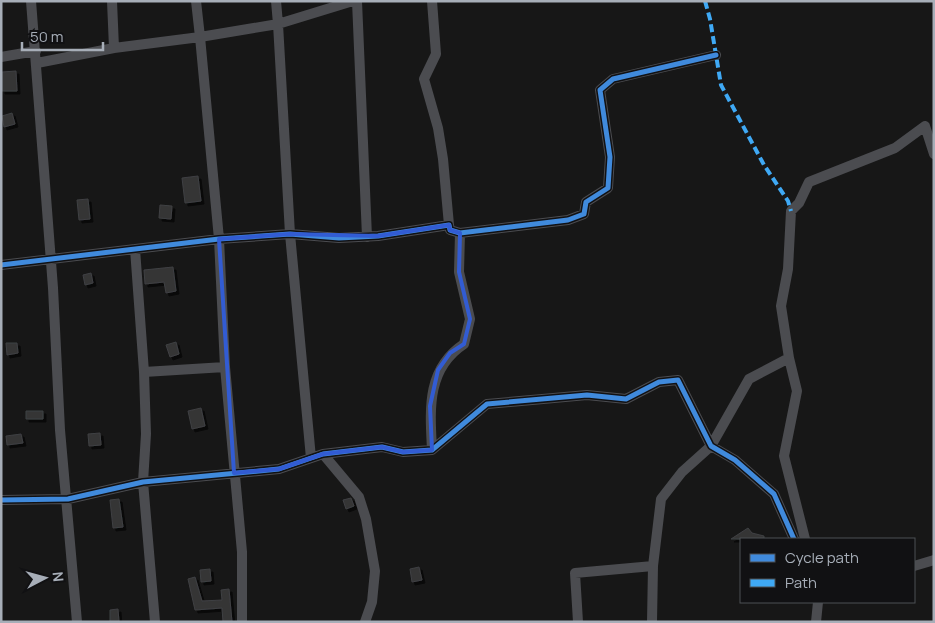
<svg xmlns="http://www.w3.org/2000/svg" width="935" height="623" font-family="Manrope,sans-serif">
  <defs>
    <filter id="shadow"><feDropShadow dx="3" dy="3" stdDeviation="0" flood-color="#0009"/></filter>
  </defs>
  <rect width="100%" height="100%" fill="#171717"/>
  <path fill="#353536" stroke="#3f4043" filter="url(#shadow)" d="M16,71L17,91H2V72Z
    M12,113L15,124L4,127L2,116Z
    M198,176L201,201L185,203L182,178Z
    M88,199L90,219L79,220L77,200Z
    M160,205L172,206L171,219L159,218Z
    M173,267L176,291L166,293L164,282L145,284L144,270Z
    M91,273L93,283L85,285L83,275Z
    M176,342L179,354L170,357L166,345Z
    M6,343H17L18,353L7,355Z
    M201,408L205,426L192,429L188,411Z
    M26,411H43V419H26Z
    M100,433L101,445L89,446L88,434Z
    M21,434L23,443L7,445L6,436Z
    M351,498L354,506L346,509L343,500Z
    M119,499L123,527L113,528L110,500Z
    M748,528L752,533L764,536V539H731Z
    M419,567L422,580L412,582L410,569Z
    M210,569L211,581L201,582L200,570Z
    M195,577L202,601L222,600L221,590L229,589L232,622H223L222,608L195,610L188,579Z
    M118,609L119,622H110V610Z"/>
  <g fill="none" stroke-linecap="round" stroke-linejoin="round">
    <path stroke="#4b4c50" stroke-width="10" d="M31,1L53,288L60,430L77,622
      M112,1L114,48
      M357,1L367,237
      M432,1L436,54L424,79L438,128L443,159L449,225
      M1,57L36,51
      M37,63L114,48L200,37L196,1
      M135,249L144,372L146,434L143,482L155,622
      M1,265L219,239L290,234L339,238L378,236L449,225L450,230L460,233L568,220L584,214L586,202L608,188L610,157L600,90L613,79L716,55
      M789,358L797,391L784,456L805,539
      M144,372L225,367
      M432,450C430,410 426,369 464,344L470,319L459,272L460,233
      M323,454L359,497L366,519L375,571L372,602L365,622
      M311,458L290,234L278,24L353,1
      M1,500L68,499L143,482L279,469L323,454L382,447L403,452L432,450L487,404L587,395L626,399L659,382L678,380L711,446L735,460L774,494L794,539
      M914,566L934,560
      M242,622V552L225,367L219,239L200,37L278,24L276,1
      M578,622L575,573L653,566L661,499L682,472L711,446L749,379L789,358L781,306L788,269L791,211L799,203L809,182L895,148L925,126L934,154
      M652,622L653,566
      M816,622L818,602"/>
    <path stroke="#3fa9f5" stroke-width="4" stroke-dasharray="8 4" stroke-linecap="butt" d="M705,1L710,19L721,85L764,165L788,201L791,211"/>
    <defs>
      <path id="cycleway" d="M1,265L219,239L290,234L339,238L378,236L449,225L450,230L460,233L568,220L584,214L586,202L608,188L610,157L600,90L613,79L716,55
        M1,500L68,499L143,482L279,469L323,454L382,447L403,452L432,450L487,404L587,395L626,399L659,382L678,380L711,446L735,460L774,494L794,539"/>
    </defs>
    <use href="#cycleway" stroke="#111113" stroke-width="8"/>
    <use href="#cycleway" stroke="#408adc" stroke-width="5"/>
  </g>
  <path fill="none" stroke="#325cd3" stroke-width="4" stroke-linejoin="round" d="M449,225L450,230L460,233L459,272L470,319L464,344L450,353L438,370L430,406L432,450L403,452L382,447L323,454L279,469L234,473L219,239L290,234L378,236Z"/>
  <rect width="935" height="623" fill="none" stroke="#a7aeb8" stroke-width="5"/>
  <rect x="740" y="538" width="175" height="65" fill="#111113" stroke="#4d5055"/>
  <rect x="750" y="554" width="25" height="8" fill="#408adc" stroke="#4d5055"/>
  <text x="785" y="563" font-size="15" fill="#a7aeb8">Cycle path</text>
  <rect x="750" y="579" width="25" height="8" fill="#3fa9f5" stroke="#4d5055"/>
  <text x="785" y="588" font-size="15" fill="#a7aeb8">Path</text>
  <g transform="translate(45 578) rotate(84)" stroke="#111113" stroke-width="4" paint-order="stroke">
  <path d="M0-4L9 19L0 12L-9 19Z" fill="#a7aeb8"/>
  <text y="-8" font-size="14" font-weight="bold" text-anchor="middle" fill="#a7aeb8">N</text>
  </g>
  <path d="M22 42v8h81v-8" fill="none" stroke="#a7aeb8" stroke-width="2.5"/>
  <text x="30" y="42" font-size="15" fill="#a7aeb8" stroke="#111113" stroke-width="4" paint-order="stroke">50 m</text>
</svg>
